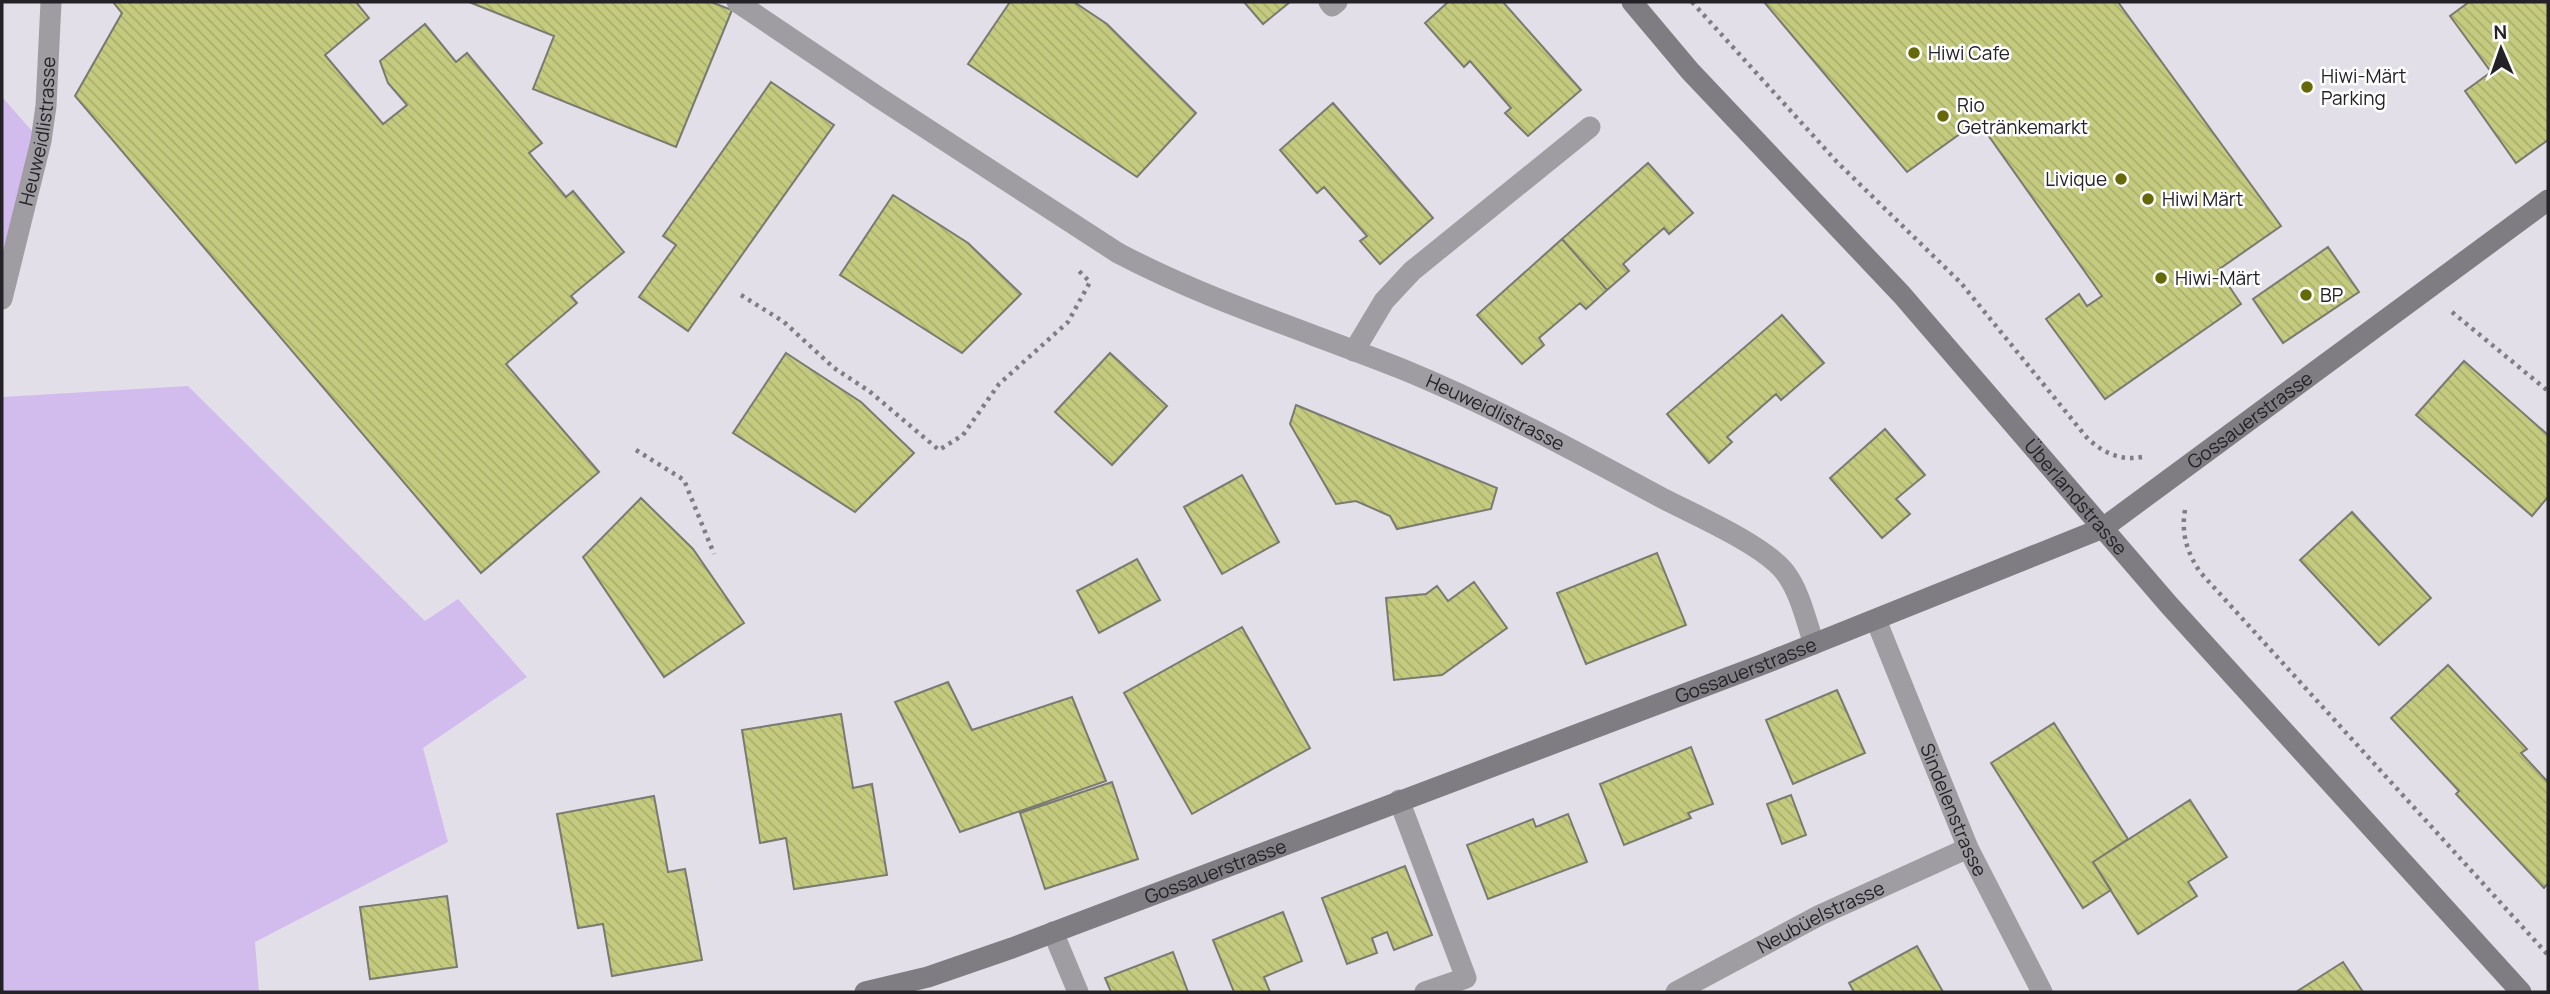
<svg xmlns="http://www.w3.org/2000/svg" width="2550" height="994" font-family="Manrope,sans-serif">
  <defs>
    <pattern id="building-back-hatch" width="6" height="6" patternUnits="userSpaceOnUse" patternTransform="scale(1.75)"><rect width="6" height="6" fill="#c5cb7e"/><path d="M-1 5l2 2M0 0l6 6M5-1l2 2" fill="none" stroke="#a9ae6d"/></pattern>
  </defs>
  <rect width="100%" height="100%" fill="#e3dfe8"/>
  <path fill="#d2bcee" d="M2,97L41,141L2,299Z
    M188,386L425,621L458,599L527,677L423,748L448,842L255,942L259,992H2V397Z"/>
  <path fill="url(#building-back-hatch)" stroke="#797a71" stroke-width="2" d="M113,2H356L369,18L325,55L383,124L407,105L388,83L380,61L425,24L456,62L467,53L542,143L529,153L566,197L573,191L624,252L571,296L577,303L506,364L599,472L481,573L75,96L122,13Z
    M469,2H711L732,10L676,147L533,89L554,36Z
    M1010,2H1074L1107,24L1196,113L1137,177L968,64Z
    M1244,2H1290L1263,24Z
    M1448,2H1503L1581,90L1528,136L1505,113L1511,108L1470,61L1464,67L1425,23Z
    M1764,2H2118L2281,226L2218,270L2241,304L2105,399L2046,319L2079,294L2087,306L2102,296L1978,121L1907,172Z
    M2469,2H2548V140L2516,163L2465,91L2491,72L2450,16Z
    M771,82L834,125L688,331L639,297L676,245L663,236Z
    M1333,103L1433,218L1380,264L1360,241L1367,236L1324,187L1317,193L1280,150Z
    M1648,163L1693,213L1669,234L1664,228L1623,264L1629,271L1607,290L1562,239Z
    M893,195L968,243L1021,294L962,353L840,275Z
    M1562,239L1607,290L1586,309L1580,303L1539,338L1544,345L1522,364L1477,315Z
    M2328,247L2359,292L2283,343L2253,299Z
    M1782,315L1824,363L1781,400L1776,394L1727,437L1732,442L1709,463L1667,414Z
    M786,353L861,402L914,453L855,512L733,433Z
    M1110,353L1167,406L1112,465L1055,412Z
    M2464,361L2548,435V497L2532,516L2416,415Z
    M1296,405L1497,488L1491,509L1397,529L1390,516L1356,501L1336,504L1290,424Z
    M1885,429L1925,475L1896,499L1910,514L1882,538L1830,478Z
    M1242,475L1279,542L1222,574L1184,507Z
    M641,498L693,549L744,623L664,677L583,557Z
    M2352,512L2431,598L2379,645L2300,560Z
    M1657,553L1686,625L1586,664L1557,593Z
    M1137,559L1160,600L1099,633L1077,591Z
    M1474,582L1507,628L1442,675L1394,680L1386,598L1426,594L1437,586L1448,601Z
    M1242,627L1310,748L1192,814L1124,693Z
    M2448,665L2527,749L2521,753L2548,782V883L2544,888L2456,794L2459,791L2391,718Z
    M948,682L972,730L1072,697L1106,781L960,832L895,702Z
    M1837,690L1865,753L1793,784L1766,720Z
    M841,714L853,788L872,784L887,875L794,889L786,838L760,843L742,730Z
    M2054,723L2128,839L2093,862L2111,890L2083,908L1991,763Z
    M1691,747L1713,804L1688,813L1691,818L1624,845L1600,784Z
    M1112,782L1138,859L1045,889L1020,813Z
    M1791,795L1806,835L1782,844L1767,804Z
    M654,796L668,872L685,869L702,960L612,976L603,924L578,928L557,814Z
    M2190,800L2227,857L2188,882L2197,896L2138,934L2093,862Z
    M1568,814L1587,862L1488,899L1467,845L1533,819L1536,827Z
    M1405,866L1432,935L1394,950L1387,932L1372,938L1377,953L1347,964L1322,898Z
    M447,896L457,967L370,979L360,907Z
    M1283,912L1302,961L1264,977L1270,992H1234L1213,940Z
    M1917,946L1943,992H1854L1849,983Z
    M1173,952L1188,992H1111L1105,978Z
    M2343,962L2363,992H2296Z"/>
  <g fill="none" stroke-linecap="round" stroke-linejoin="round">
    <path stroke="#807d83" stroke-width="4.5" stroke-dasharray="3.5 5" stroke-linecap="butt" d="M1692,2L1837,162L1961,283L2088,439C2104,453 2120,461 2142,457
      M741,295L784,322L834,368L869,391L939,450L963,435L999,384L1068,322L1090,282L1078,270
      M2452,312L2548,391
      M636,450L684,480L714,554
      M2185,510C2181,534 2187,552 2200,572L2548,955"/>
    <g stroke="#9f9da1" stroke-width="21">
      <path d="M737,2L878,97L1118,253"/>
      <path d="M1329,2L1332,6L1337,2"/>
      <path id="s1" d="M2,299L41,141L46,106L51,2"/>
      <path d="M1354,351L1384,301L1412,271L1590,127"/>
      <path d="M1399,800L1466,978L1425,992"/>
      <path d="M1053,932L1078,992"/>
    </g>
    <g stroke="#9f9da1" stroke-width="21">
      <path id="s2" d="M1118,253C1209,301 1307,331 1402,369C1492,406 1577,452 1662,498C1695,515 1762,544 1784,571C1800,591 1806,621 1814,644"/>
      <path id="s3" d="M1876,620L1968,848L2042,992"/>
      <path id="s4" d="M1676,992L1820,915L1968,848"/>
    </g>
    <g stroke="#7f7c82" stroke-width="21">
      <path id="s5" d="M1632,2L1690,71L1902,295L2169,605L2521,992"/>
      <path id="s6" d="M865,992L928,977L1012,948L1761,665L2103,528L2548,200"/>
    </g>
  </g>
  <g fill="#656909" stroke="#fff" stroke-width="2.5">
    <circle cx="1914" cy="53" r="7"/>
    <circle cx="2307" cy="87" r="7"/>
    <circle cx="1943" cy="116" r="7"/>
    <circle cx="2121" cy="179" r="7"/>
    <circle cx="2148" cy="199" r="7"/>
    <circle cx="2161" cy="278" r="7"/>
    <circle cx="2306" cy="295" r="7"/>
  </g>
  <g text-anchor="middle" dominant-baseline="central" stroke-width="5" stroke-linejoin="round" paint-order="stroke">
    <g font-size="19" fill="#242226" stroke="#fff" text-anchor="start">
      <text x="1928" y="53">Hiwi Cafe</text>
      <text x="2321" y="76">Hiwi-Märt<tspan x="2321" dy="22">Parking</tspan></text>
      <text x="1957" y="105">Rio<tspan x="1957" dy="22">Getränkemarkt</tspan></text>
      <text x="2107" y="179" text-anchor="end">Livique</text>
      <text x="2162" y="199">Hiwi Märt</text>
      <text x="2175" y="278">Hiwi-Märt</text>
      <text x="2320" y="295">BP</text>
    </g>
    <g font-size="19" fill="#242226" stroke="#fff">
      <text stroke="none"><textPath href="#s1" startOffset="172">Heuweidlistrasse</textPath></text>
      <text stroke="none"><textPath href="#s2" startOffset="410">Heuweidlistrasse</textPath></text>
      <text stroke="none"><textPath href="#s6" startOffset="1505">Gossauerstrasse</textPath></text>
      <text stroke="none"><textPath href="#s5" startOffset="665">Überlandstrasse</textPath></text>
      <text stroke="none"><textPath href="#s6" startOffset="938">Gossauerstrasse</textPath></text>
      <text stroke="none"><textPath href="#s3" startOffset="205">Sindelenstrasse</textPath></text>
      <text stroke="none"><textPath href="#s6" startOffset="371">Gossauerstrasse</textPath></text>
      <text stroke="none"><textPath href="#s4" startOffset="163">Neubüelstrasse</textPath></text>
    </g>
  </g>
  <rect width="2550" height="994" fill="none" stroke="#242226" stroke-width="7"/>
  <g transform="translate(2501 49) rotate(358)" stroke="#ffffff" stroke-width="5" paint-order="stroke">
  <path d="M0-5L12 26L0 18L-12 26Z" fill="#242226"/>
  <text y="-10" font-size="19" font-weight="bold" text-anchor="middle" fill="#242226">N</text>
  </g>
</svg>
